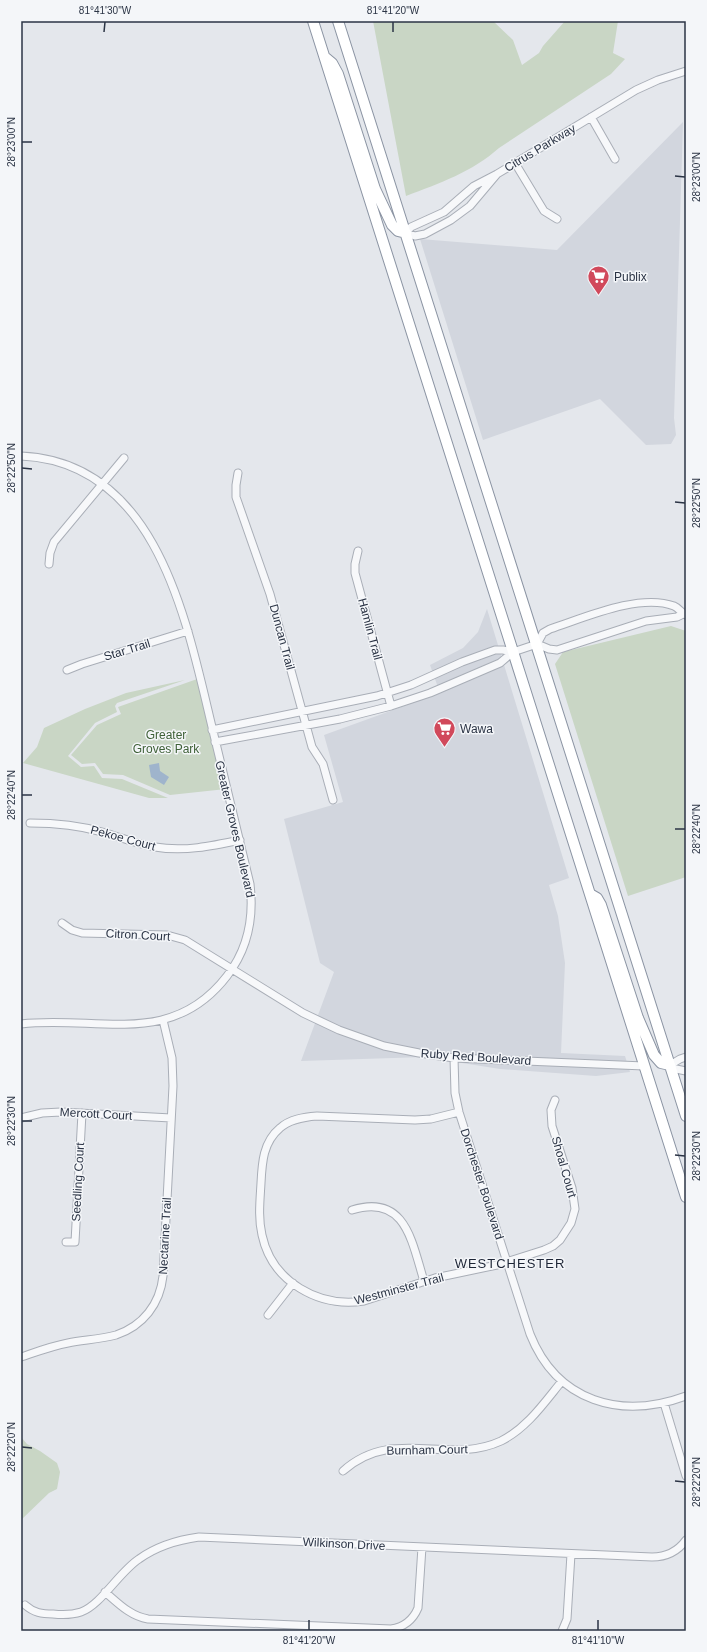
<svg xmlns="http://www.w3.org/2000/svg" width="707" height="1652" font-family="Helvetica,sans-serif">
  <rect width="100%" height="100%" fill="#e4e7ec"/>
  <path fill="#d2d6de" d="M683,122L674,418L676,435L671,444L646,445L600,399L483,440L420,239L557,250Z
    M487,609L569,878L549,885L558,916L565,963L561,1053L625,1056L630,1072L596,1076L500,1069L424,1057L301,1061L334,972L320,963L284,819L343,802L324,735L440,693L430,665L463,648L478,632Z"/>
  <path fill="#c9d6c5" d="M373,21H493L513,40L522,65L539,53L543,46L565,21H618L613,53L625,59L611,74L499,148C472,172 440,183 406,196Z
    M671,626L686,631V877L628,896L555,664L563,652Z
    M200,678L226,789L170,795L123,775L103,774L95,763L82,764L71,755L97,725L121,714L118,707Z
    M185,680L117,703L115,706L117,712L95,723L68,756L81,767L94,766L102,778L122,779L168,798H149L23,763L37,747L44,728L85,709L126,693Z
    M21,1437L27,1444L40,1451L57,1463L60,1472L57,1489L49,1493L21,1520Z"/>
  <path fill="#9fb4cc" d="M159,763L160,771L169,777L164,785L151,777L149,765Z"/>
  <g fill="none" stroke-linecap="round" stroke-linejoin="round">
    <defs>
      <path id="minor" d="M591,117L615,159
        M515,163L544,211L557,219
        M497,174L474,186L444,212L411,227L406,233L415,236L425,234L451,220L470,206L497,174L636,90L658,80L686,71
        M21,456C159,462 187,624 213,731C225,782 238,833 250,884C254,917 248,949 227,976C171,1049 97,1015 21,1024
        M238,473L236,485V497L270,594L312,747L323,764L333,800
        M358,551L355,564V573L391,706
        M49,564L50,553L54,542L124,458
        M537,644L543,633L550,629C584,618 639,593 674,606C679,608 681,613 686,615
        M537,644L549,649L557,650L646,621L677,617L683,614
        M67,670L82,664L188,631
        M212,730L377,696L411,685L462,662L495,650H503L513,652
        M215,742L340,719L391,706L430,693L500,663L513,652L537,644
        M30,823C54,823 78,825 102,832C120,837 137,844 155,847C184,852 212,846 240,840
        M62,923L72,930L82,933L167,935L185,940L303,1013L339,1030L384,1046L419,1053L454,1058L644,1066
        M686,1057L680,1059L670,1065L676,1069L686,1071
        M454,1058L455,1093L459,1112L530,1334C557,1402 621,1420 686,1396
        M459,1112L431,1119L415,1120L317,1116C304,1117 290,1119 280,1128C263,1142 262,1163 261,1183C260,1201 258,1218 262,1235C272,1282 319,1308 364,1301L435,1278L497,1265L544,1250L553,1246L560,1240L571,1223L575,1209L572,1188L552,1126L551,1110L555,1100
        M21,1118L42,1113L61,1112L171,1118
        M352,1210C406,1193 412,1243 424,1281
        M66,1242H75L82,1113
        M268,1315L293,1283
        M21,1357C36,1352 52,1346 68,1343C84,1340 101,1339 116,1335C143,1326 160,1304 163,1276L173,1086L172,1058L163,1020
        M664,1403L686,1476
        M343,1471C393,1426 447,1466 501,1441C527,1428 544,1403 562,1381
        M105,1592C118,1603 130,1616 148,1619L391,1629C404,1627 413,1620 418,1608L422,1547
        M25,1605C34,1613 42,1614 53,1614C62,1615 72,1615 81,1612C101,1605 119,1572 139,1559C157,1546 177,1540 199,1537L652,1557C666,1557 678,1551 686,1540
        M562,1631L567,1619L571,1554"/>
      <path id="highway" d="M313,21L686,1197
        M338,21L686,1116
        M326,58L332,63L338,74L375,189L392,225L398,231L406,233
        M590,894L597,898L601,905L638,1018L654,1055L661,1063L670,1065"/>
    </defs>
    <use href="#minor" stroke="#a9aeb7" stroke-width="9"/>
    <use href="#highway" stroke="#8b94a3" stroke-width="12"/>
    <use href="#minor" stroke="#f7f8fa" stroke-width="7"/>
    <use href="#highway" stroke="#fff" stroke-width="10"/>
  </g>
  <path fill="none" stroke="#2b3445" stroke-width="1.5" d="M104,32L105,22M393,32V22M22,142H32M675,176L685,177M22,468L32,469M675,502L685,503M22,795H32M675,829H685M22,1121H32M675,1155L685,1156M22,1447L32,1448M675,1481L685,1482M309,1630V1620M598,1630V1620"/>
  <defs>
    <symbol id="supermarket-pin" viewBox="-11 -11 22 30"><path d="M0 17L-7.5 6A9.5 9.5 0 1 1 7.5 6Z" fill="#d1495b" stroke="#f4f6f9"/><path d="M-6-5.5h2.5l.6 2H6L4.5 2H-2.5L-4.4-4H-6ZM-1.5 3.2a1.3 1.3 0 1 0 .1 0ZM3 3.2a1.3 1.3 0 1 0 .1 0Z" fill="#fff"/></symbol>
  </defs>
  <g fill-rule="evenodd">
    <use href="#supermarket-pin" x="586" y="264" width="25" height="34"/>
    <use href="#supermarket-pin" x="432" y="716" width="25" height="34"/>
  </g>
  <g text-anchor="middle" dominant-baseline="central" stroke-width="3" stroke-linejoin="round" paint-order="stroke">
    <g font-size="12" fill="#2b3445" stroke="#f4f6f9">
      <text transform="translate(540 148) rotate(-31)">Citrus Parkway</text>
      <text transform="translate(370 629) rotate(75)">Hamlin Trail</text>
      <text transform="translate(282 637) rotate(75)">Duncan Trail</text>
      <text transform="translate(127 650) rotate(-17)">Star Trail</text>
      <text transform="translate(235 829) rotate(77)">Greater Groves Boulevard</text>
      <text transform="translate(123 838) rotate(15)">Pekoe Court</text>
      <text transform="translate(138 935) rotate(3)">Citron Court</text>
      <text transform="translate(476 1057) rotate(4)">Ruby Red Boulevard</text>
      <text transform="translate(96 1114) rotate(3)">Mercott Court</text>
      <text transform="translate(564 1167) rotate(74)">Shoal Court</text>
      <text transform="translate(78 1182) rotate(-87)">Seedling Court</text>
      <text transform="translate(482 1184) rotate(72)">Dorchester Boulevard</text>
      <text transform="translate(165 1236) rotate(-87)">Nectarine Trail</text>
      <text transform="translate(399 1289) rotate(-15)">Westminster Trail</text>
      <text transform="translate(427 1450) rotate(-1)">Burnham Court</text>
      <text transform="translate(344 1544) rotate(3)">Wilkinson Drive</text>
    </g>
    <g font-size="12" fill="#2b3445" stroke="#f4f6f9" text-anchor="start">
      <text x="614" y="277">Publix</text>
      <text x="460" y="729">Wawa</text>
    </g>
    <g font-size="12" fill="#3f6138" stroke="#f4f6f9">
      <text x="166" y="735">Greater<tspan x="166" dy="14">Groves Park</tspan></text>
    </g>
    <g font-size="13" letter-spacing="1" fill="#1d2536" stroke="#f4f6f9">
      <text x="510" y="1263">WESTCHESTER</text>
    </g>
  </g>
  <rect width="707" height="1652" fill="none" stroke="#f4f6f9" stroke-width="44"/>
  <rect x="22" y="22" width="663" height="1608" fill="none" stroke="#2b3445" stroke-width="1.5"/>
  <g font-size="10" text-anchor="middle" fill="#2b3445">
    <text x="105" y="14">81°41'30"W</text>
    <text x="393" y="14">81°41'20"W</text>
    <text transform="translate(11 142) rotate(-90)" y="4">28°23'00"N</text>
    <text transform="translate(696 177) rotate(-90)" y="4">28°23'00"N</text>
    <text transform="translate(11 468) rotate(-90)" y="4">28°22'50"N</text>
    <text transform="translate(696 503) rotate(-90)" y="4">28°22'50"N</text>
    <text transform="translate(11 795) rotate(-90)" y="4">28°22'40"N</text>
    <text transform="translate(696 829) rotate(-90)" y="4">28°22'40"N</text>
    <text transform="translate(11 1121) rotate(-90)" y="4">28°22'30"N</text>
    <text transform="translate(696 1156) rotate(-90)" y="4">28°22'30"N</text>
    <text transform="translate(11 1447) rotate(-90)" y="4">28°22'20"N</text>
    <text transform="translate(696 1482) rotate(-90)" y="4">28°22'20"N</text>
    <text x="309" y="1644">81°41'20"W</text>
    <text x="598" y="1644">81°41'10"W</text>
  </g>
</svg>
